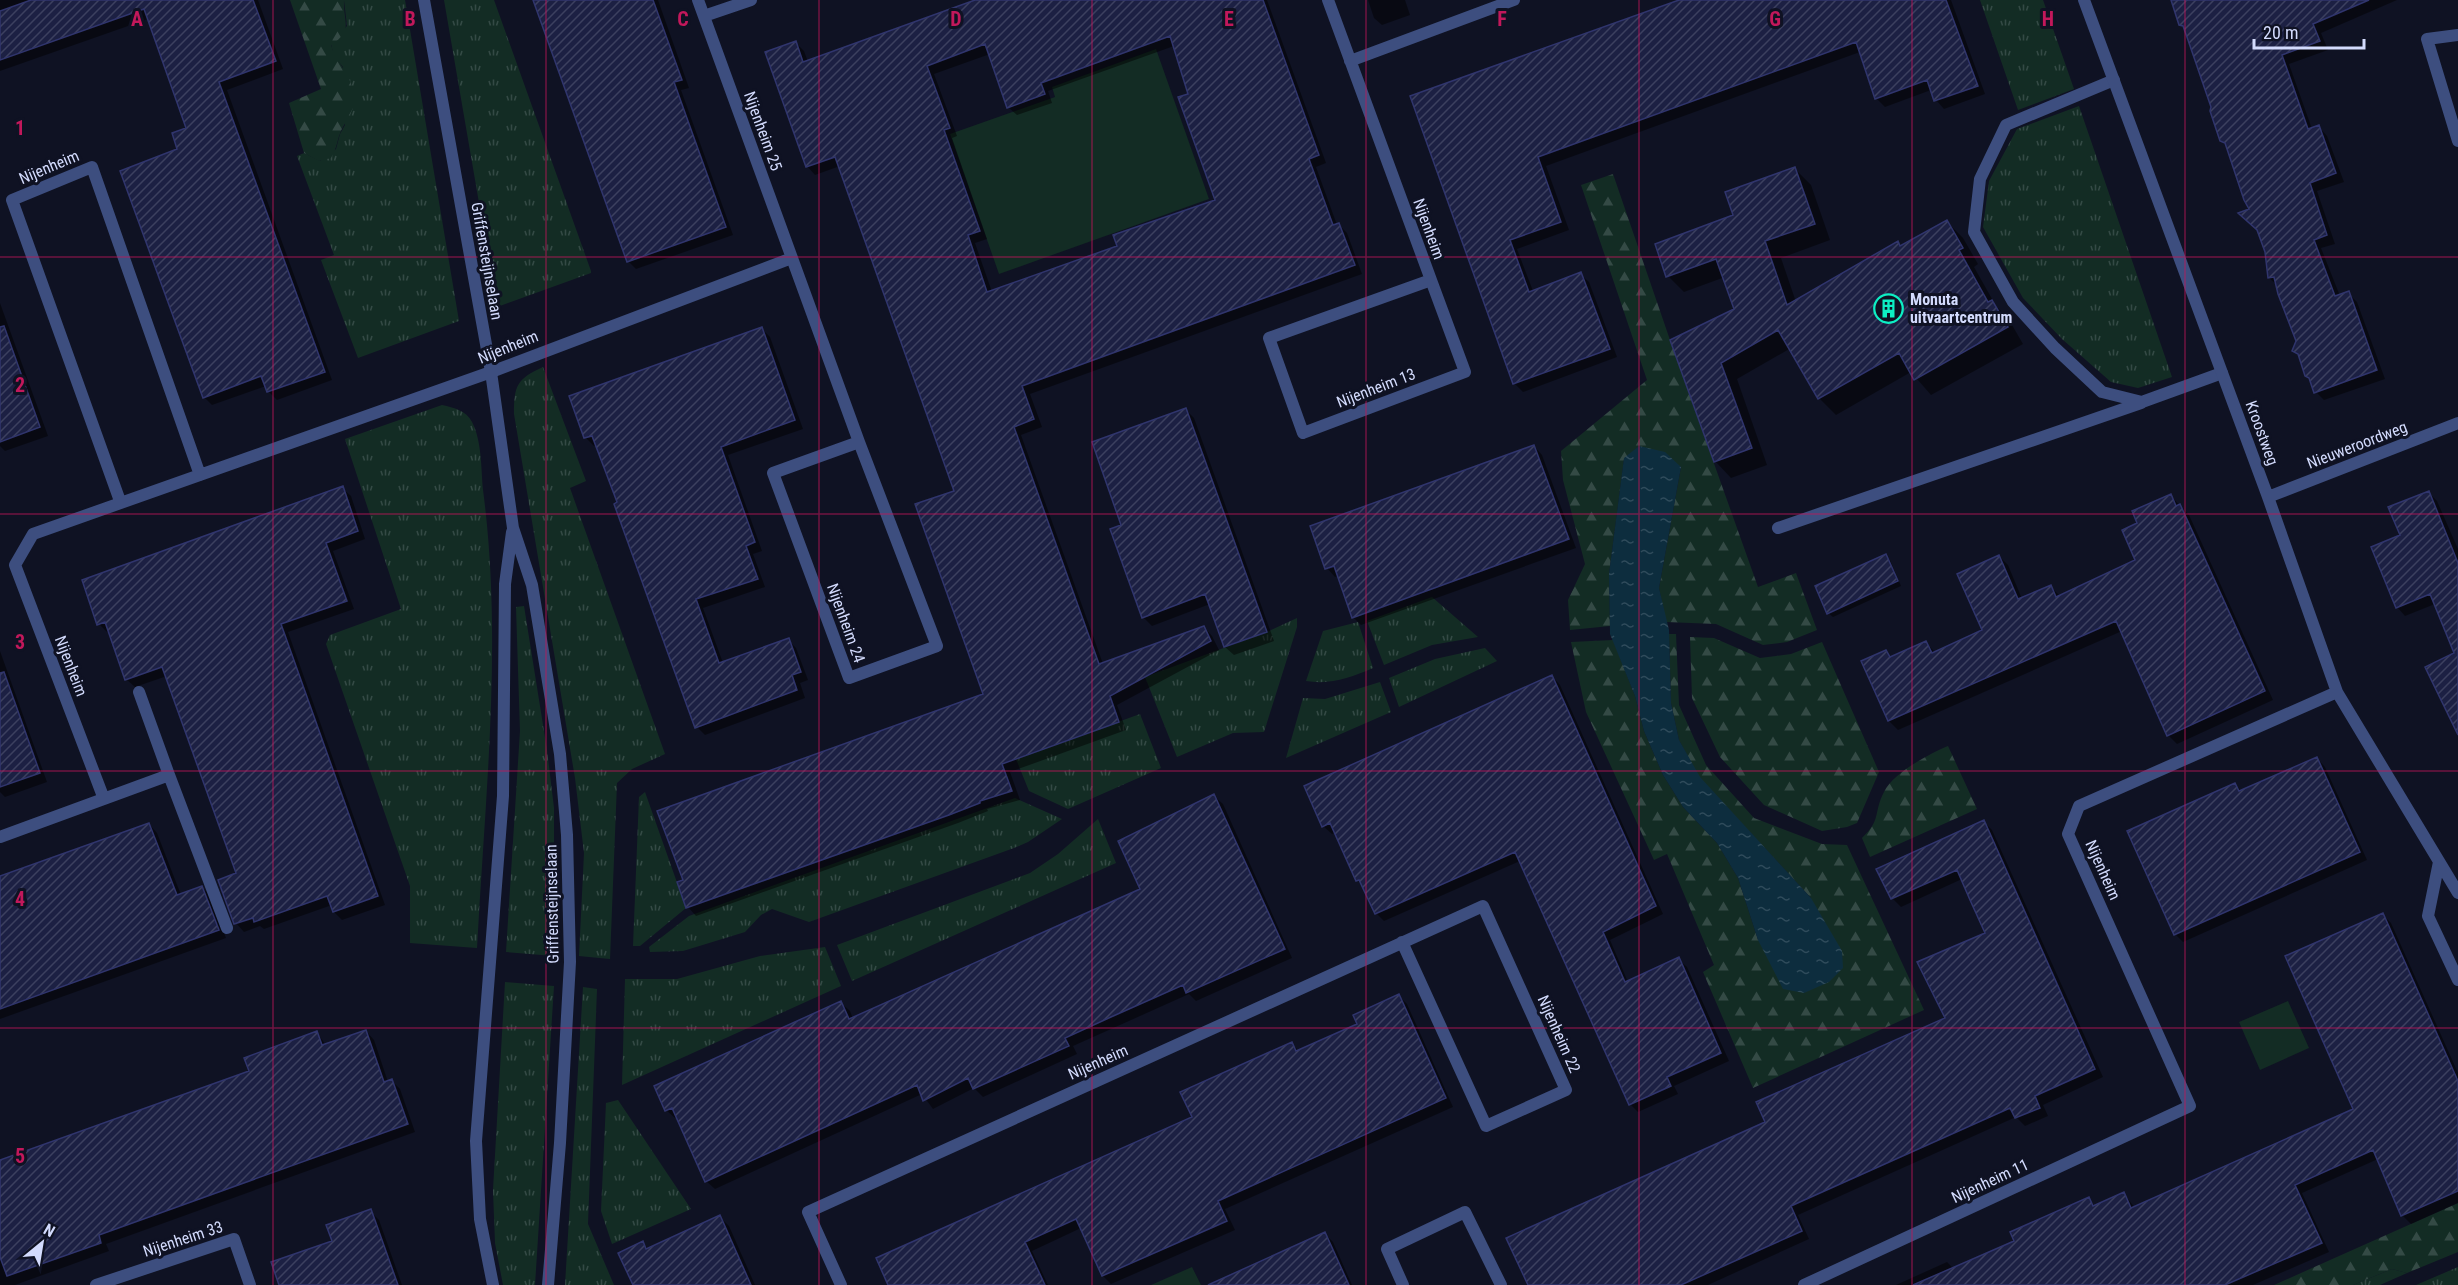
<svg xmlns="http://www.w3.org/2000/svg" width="2458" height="1285" font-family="'Roboto Condensed',sans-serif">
  <defs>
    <pattern id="grass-tufts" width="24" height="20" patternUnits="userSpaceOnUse" patternTransform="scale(1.5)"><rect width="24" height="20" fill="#132c24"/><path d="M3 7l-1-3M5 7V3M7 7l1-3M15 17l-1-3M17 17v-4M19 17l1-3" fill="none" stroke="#344a45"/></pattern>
    <pattern id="forest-firs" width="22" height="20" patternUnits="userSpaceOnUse" patternTransform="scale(1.5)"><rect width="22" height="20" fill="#132c24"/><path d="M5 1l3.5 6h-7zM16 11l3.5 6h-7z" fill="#344a45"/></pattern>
    <pattern id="water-ripples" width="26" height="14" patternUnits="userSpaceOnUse" patternTransform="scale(1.5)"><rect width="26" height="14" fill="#0d2d3e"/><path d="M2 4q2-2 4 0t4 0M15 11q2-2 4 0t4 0" fill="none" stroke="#2f4b5b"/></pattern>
    <pattern id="building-hatch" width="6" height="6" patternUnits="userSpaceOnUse" patternTransform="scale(1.5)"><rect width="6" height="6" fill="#1c2043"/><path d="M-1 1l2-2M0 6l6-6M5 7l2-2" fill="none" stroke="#3c405f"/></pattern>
  </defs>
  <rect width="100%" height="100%" fill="#0f1223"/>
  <path fill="url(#grass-tufts)" d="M344,0H405L459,321L358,358L321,260L334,255L297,156L304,153L320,161L336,149L340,134L345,125L343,67L334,56L331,44L347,26Z
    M444,0H494L591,271V273L497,307Z
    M1980,0H2043L2074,89L2018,110Z
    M2079,106L2172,377L2138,388L2111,382L2062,339L2023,298L1983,227L1989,181L2017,129Z
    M543,367L586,481L570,488L665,754L632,769L617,783L610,959L579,956L584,853L575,778L514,414C514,385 517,379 543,367Z
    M442,405C454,408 466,410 472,422C482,441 481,469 483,490C503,641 485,796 477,948L410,943V886L326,644L330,635L401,609L345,439Z
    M1432,597L1478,637L1432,645L1384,665L1367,621Z
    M524,606L547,750L554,808V956L506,952L520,731L516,607Z
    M1297,618V627L1264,732L1233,733L1177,757L1145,677L1267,632Z
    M1358,622L1373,668C1350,678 1330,685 1306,681L1323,631Z
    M1485,648L1497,661L1399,707L1389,678L1435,659Z
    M1380,682L1391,712L1286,758L1303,698L1325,699Z
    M1140,714L1161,768L1068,809L1029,791L1016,759Z
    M645,792L686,908L640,946H633L639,797Z
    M1015,798L1062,819L1028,842L1014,848L809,922L772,909L761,915L745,932L683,951L650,952L649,947L689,916Z
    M1098,819L1116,863L852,981L837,945L1030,873L1058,854Z
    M825,947L841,986L622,1085L625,979H677L760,956Z
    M505,982L554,986L535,1285H503L495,1243L493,1190Z
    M583,987L597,989L588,1224L614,1285H565Z
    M618,1100L691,1209L612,1244L601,1211L606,1103Z
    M2458,1267V1285H2416Z
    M2392,1269L2407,1273L2380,1285H2353Z"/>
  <path fill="url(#forest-firs)" d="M290,0H344C343,23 354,30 331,45C335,60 348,71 352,87C359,111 346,117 339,136C337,144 335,151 331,158L319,161L304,153L289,103L321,89Z
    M1613,174L1670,340L1758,587L1796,573L1817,630L1787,642L1763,645L1716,624L1666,622L1659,588L1681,467L1639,446L1624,459L1609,574L1610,626L1570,630L1568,600L1585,564L1563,480L1561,451L1647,380L1581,185Z
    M1669,634H1676L1679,705L1706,765L1754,818L1822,844L1847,845L1924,1010L1753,1088L1703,972L1714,965L1667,854L1654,860L1586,712L1571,642L1613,640L1635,696L1644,731L1663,775L1683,807L1717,843L1738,878L1758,940L1811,898L1699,777L1679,740L1671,703Z
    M1690,637L1714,638L1760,658L1791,654L1822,642L1879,772L1857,823L1847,827L1822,831L1764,805L1720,757L1692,698Z
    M1948,746L1977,809L1870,857L1862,838C1882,819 1873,813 1884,792C1893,773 1929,754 1948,746Z
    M2458,1203V1252L2407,1273L2392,1269L2353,1285H2274Z"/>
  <path fill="#132c24" d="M1156,49L1209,199L999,274L950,134L1055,97L1052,87Z
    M2288,1001L2309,1048L2260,1070L2239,1022Z
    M1192,1267L1201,1285H1151Z"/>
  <path fill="url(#water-ripples)" d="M1639,446L1665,452L1681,467L1659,588L1669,630L1671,703L1679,740L1700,777L1811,898L1842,951L1843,968L1829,982L1804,993L1783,989L1758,940L1738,878L1717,843L1683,807L1663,775L1644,731L1635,696L1610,634L1609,574L1624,458Z"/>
  <path fill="#0007" fill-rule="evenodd" d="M0,0H258L283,69L227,90L332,380L277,400L269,392L266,386L212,405L204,397L179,150L188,129L148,19L0,71Z
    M534,0H658L689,88L681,90L733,235L636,269L628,261Z
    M979,0H1267L1326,163L1316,167L1337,225H1339L1347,233L1362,274L1030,394L1042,427L1021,435L1103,664L1204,627L1212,636L1219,650L1117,705L1126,730L1010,772L1020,800L987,809L988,811L958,823L696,916L688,907L985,695L956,492L840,166L815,175L807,166L795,42L804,51L808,62ZM1174,46L1190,95L1217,200L1119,247L992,292L975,243L987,239L952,138L957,136L934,74L990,54L1008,107L1017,115L1052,103L1048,91Z
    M1368,0H1405L1410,15L1382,25L1374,18Z
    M1682,0H1951L1985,94L1944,109L1936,100L1931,90L1885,107L1876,98L1860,52L1546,166L1569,230L1517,249L1533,291L1580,274L1589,282L1617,357L1523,392L1514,383L1412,97Z
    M2173,0H2397L2321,33L2328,50L2289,64L2312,129L2319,127L2327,136L2344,182L2317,191L2335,244L2321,248L2340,296L2348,293L2357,302L2385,379L2324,400L2316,392L2300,357L2294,351L2298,341L2278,286L2269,278L2267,252L2227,146L2222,140L2213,107L2186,31L2180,24Z
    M1795,169L1811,185L1830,240L1781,258L1796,302L1897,243L1901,247L1947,222L1963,238L1978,264L1974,267L1996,306L2008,318L2023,344L1931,395L1911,372L1836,415L1820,399L1791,348L1737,379L1767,465L1731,478L1715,461L1671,341L1736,310L1725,277L1684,292L1668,276L1735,216Z
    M0,303L48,436L5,451L0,446Z
    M761,328L770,337L803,429L728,455L762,551L753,554L765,587L703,608L723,663L788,640L796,648L808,680L800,683L805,698L705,735L697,727L597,445L594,446L586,438Z
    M1186,410L1194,418L1274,641L1234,655L1225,647L1210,604L1152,626L1143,617L1123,526Z
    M1534,446L1542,455L1576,548L1361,625L1353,617L1339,575L1335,577L1327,568L1312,527ZM1340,562L1341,565L1329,569V566Z
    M342,488L351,496L365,539L333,551L354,609L288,632L385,905L342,920L334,912L332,905L264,929L260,926L244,932L236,923L238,874L167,676L135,687L126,679L110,631L107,632L99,624Z
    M2429,493L2437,501L2458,549V729L2456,653L2435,604L2405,616L2397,607L2402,536Z
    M2171,496L2189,515L2273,700L2177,744L2168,735L2122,631L1898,730L1889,721L1886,652L1892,658L1926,643L1936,653L1984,631L1999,556L2008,565L2022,599L2050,586L2059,595L2137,561L2139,524Z
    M1885,556L1890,560L1901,586L1833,617L1828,613Z
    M0,651L47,782L5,797L0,792Z
    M1552,676L1560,685L1663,914L1610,940L1628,982L1678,959L1687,967L1729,1061L1674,1086L1678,1094L1638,1112L1630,1104L1520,861L1384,921L1376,913L1364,887L1357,880L1336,832L1332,834L1323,826Z
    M2317,758L2325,767L2367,860L2183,942L2175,934L2235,785L2242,791Z
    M1214,796L1223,804L1292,958L1196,1001L1189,994L1120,1025L1073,1046L1077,1054L983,1097L974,1088L933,1109L922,1094L715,1189L706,1181L678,1117L675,1118L666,1110L841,1003L850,1011L853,1019L1142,889Z
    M1984,822L1992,830L2103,1077L2043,1105L2048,1116L2025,1126L2016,1117L1798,1215L1809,1239L1708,1285H1531L1767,1123L1947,1018L1987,934L1962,879L1901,907L1892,898Z
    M149,824L157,833L181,895L202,887L210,895L226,938L0,1019V878Z
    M2383,915L2391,923L2458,1073V1203L2411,1224L2402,1215L2378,1159L2302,1193L2329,1252L2253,1285H1896L1947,1262L1954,1269L1999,1250L2088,1199L2096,1207L2124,1194L2135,1208L2355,1110Z
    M1399,996L1407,1004L1453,1107L1225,1209L1235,1230L1111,1284L1103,1276L1081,1228L1032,1251L1048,1285H890L1194,1117L1292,1044L1299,1051L1359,1025Z
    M366,1031L374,1040L388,1082L392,1081L400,1089L415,1132L106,1244L109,1251L15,1285H0V1162L251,1072L317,1033L326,1045Z
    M370,1211L379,1220L402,1285H281Z
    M720,1217L729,1226L755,1285H634L642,1243L649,1249Z
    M1325,1234L1333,1242L1352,1285H1232Z"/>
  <path fill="url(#building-hatch)" stroke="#30356d" stroke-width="1.5" fill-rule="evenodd" d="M31,0H253L276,61L219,82L325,372L267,392L261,376L203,398L120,171L177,149L172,133L186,128L144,9L0,60V11Z
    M533,0H653L682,80L674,82L726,227L627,262Z
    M975,0H1263L1319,155L1309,159L1333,225L1339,223L1355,265L1022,386L1034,419L1014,427L1099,664L1204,626L1211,641L1110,696L1119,722L1002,764L1012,791L980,801V803L949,815L686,908L677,882L683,880L657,811L983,694L915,504L954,491L835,157L806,167L765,52L796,41L803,62ZM1170,36L1188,94L1178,97L1215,200L1113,235L1117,246L987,292L968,235L980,231L944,130L950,128L927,66L985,44L1007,108L1045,94L1041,83Z
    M1679,0H1946L1978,86L1934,101L1927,80L1875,99L1856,42L1538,157L1561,222L1510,240L1529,292L1581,272L1610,349L1513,384L1410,96Z
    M2171,0H2369L2313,24L2320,41L2282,55L2308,129L2319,125L2336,173L2310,183L2327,235L2314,240L2335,296L2349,291L2377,370L2314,393L2309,378L2305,376L2298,354L2292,351L2296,341L2278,294L2274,277L2268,278L2265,252L2257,230L2238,213L2249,209L2244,200L2225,143L2220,141L2210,111L2211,107L2188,40L2183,26L2179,25Z
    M1795,167L1815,224L1765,241L1787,305L1898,241L1900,246L1947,220L1963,248L1959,250L1988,302L1992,300L2008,327L1914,380L1899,353L1818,399L1778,330L1721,363L1752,448L1714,462L1670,340L1734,309L1716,259L1666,277L1655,244L1733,215L1725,192Z
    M4,326L40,427L0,442V327Z
    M762,327L795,420L721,447L755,542L746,546L758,579L696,599L719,663L789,638L801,672L792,675L797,690L695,728L614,504L617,502L592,436L584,438L569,396Z
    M1186,408L1267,632L1224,647L1205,594L1142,618L1110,529L1121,525L1092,442Z
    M1534,445L1569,539L1352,618L1334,566L1325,569L1310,526Z
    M343,486L358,531L326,543L347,601L281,624L378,896L333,912L327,896L254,922L253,918L234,924L218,880L236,873L162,667L125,680L105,622L97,625L82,580Z
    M2429,491L2458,563V735L2425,667L2454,653L2430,594L2396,608L2371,547L2400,535L2388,507Z
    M2171,494L2176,506L2180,504L2265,691L2167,736L2116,621L1888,721L1861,661L1886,650L1890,657L1926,641L1932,653L1982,630L1957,574L1999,555L2018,599L2051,585L2056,597L2135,560L2122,530L2137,523L2132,511Z
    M1886,554L1898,581L1827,614L1815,586Z
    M4,672L40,773L0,787V673Z
    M1552,675L1656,906L1603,932L1625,982L1679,957L1721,1053L1667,1077L1671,1086L1629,1105L1515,852L1375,914L1359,880L1356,881L1330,823L1322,827L1304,786Z
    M2317,757L2360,852L2174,935L2127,831L2235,783L2239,791Z
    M1214,794L1285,949L1186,993L1183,985L1111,1017L1065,1038L1069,1046L973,1089L968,1078L923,1101L917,1085L705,1182L672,1108L665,1111L654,1086L841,1001L849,1019L1140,889L1118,841Z
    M1984,820L2095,1069L2035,1096L2040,1108L2015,1118L2010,1108L1791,1206L1802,1231L1681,1285H1528L1506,1238L1765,1122L1756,1102L1945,1018L1917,962L1985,933L1970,900L1957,870L1891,899L1876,869Z
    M149,823L177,895L202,886L219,930L0,1009V876Z
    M2383,913L2458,1081V1191L2401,1216L2373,1150L2295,1185L2322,1243L2225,1285H1913L2014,1241L2010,1232L2089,1197L2093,1206L2124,1192L2131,1208L2353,1109L2285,956Z
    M1399,994L1446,1098L1218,1201L1227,1221L1102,1276L1076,1219L1025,1242L1045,1285H888L876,1258L1192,1117L1180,1092L1292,1042L1296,1051L1357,1024L1353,1015Z
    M366,1030L384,1082L392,1079L408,1124L99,1235L101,1243L7,1276L0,1257V1160L249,1071L244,1058L317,1031L322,1045Z
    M371,1209L398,1285H279L271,1262L332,1241L326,1225Z
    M720,1215L751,1285H633L618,1253L643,1241L646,1249Z
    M1325,1232L1349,1285H1208Z"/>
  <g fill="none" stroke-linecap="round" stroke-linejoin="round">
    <path stroke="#3d4e7f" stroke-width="12" d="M2114,80L2006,125L1980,179L1974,232L2013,302L2055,348L2102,392L2142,402L2222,373
      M1778,528L2141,403"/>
    <path stroke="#3d4e7f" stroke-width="12" d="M424,0L491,372L513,528L532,585L560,754L567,835L570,962L560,1143L548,1285
      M698,0L859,442L937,646L849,678L773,473L859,442
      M1328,0L1431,280L1269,338L1303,433L1465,372L1431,280
      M2084,0L2268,497L2337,692L2458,893
      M704,16L751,0
      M2458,35L2427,39L2458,141
      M1350,61L1514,0
      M2268,497L2458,423
      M120,501L12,200L92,167L200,475
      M139,692L169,775
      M104,799L15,565L33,534L491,372L792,258
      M0,837L169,775L227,928
      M2439,862L2428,916L2458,980
      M96,1285L234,1239L250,1285
      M493,1285L480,1219L476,1141L503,796L505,584L512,532
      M841,1285L808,1212L1483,906L1566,1090L1486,1126L1402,942
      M1403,1285L1387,1249L1465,1212L1501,1285
      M1804,1285L2190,1106L2068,834L2079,806L2337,692"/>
  </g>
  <path fill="none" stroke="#c2185b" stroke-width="1.5" stroke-opacity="0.55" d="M273,0V1285M546,0V1285M819,0V1285M1092,0V1285M1366,0V1285M1639,0V1285M1912,0V1285M2185,0V1285M0,257H2458M0,514H2458M0,771H2458M0,1028H2458"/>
  <defs>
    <symbol id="building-ring" viewBox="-11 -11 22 22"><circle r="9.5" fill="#0f1223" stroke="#0defc4" stroke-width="1.5"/><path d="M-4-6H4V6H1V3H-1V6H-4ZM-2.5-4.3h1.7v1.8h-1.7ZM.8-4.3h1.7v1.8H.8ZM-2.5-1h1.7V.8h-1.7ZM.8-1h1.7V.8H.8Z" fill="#0defc4"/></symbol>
  </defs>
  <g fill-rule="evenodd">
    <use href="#building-ring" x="1872" y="292" width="33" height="33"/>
  </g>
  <g text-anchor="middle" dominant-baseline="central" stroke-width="6" stroke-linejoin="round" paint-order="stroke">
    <g font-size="16" fill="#d3dbfd" stroke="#0f1223">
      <text transform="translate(763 131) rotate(70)">Nijenheim 25</text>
      <text transform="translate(49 167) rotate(-23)">Nijenheim</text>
      <text transform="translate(1429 229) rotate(70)">Nijenheim</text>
      <text transform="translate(487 261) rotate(80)">Griffensteijnselaan</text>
      <text transform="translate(508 347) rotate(-22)">Nijenheim</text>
      <text transform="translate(1376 388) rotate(-21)">Nijenheim 13</text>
      <text transform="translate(2262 433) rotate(70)">Kroostweg</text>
      <text transform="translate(2357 445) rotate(-21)">Nieuweroordweg</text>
      <text transform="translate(846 623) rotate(70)">Nijenheim 24</text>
      <text transform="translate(71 666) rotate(69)">Nijenheim</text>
      <text transform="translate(2103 870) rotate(66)">Nijenheim</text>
      <text transform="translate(552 904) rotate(-91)">Griffensteijnselaan</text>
      <text transform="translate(1559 1034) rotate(66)">Nijenheim 22</text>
      <text transform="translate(1098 1062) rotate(-24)">Nijenheim</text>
      <text transform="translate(1990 1181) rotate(-25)">Nijenheim 11</text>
      <text transform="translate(183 1239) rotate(-18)">Nijenheim 33</text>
    </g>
    <g font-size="16" font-weight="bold" fill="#d3dbfd" stroke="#0f1223" text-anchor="start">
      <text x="1910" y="299">Monuta<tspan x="1910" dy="18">uitvaartcentrum</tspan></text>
    </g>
  </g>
  <g font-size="20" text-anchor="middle" font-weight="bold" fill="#c2185b" stroke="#0f1223" stroke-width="6" stroke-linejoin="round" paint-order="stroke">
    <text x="137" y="26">A</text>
    <text x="410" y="26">B</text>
    <text x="683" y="26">C</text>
    <text x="956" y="26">D</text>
    <text x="1229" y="26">E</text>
    <text x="1502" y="26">F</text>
    <text x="1775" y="26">G</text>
    <text x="2048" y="26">H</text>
    <text x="20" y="135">1</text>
    <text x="20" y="392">2</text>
    <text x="20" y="649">3</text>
    <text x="20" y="906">4</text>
    <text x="20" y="1163">5</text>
  </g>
  <g transform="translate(42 1243) rotate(30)" stroke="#0f1223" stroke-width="4.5" paint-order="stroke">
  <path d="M0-4.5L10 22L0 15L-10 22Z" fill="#d3dbfd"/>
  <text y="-9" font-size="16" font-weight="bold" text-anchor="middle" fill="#d3dbfd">N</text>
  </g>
  <path d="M2254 39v9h110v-9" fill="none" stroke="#d3dbfd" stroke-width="3"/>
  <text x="2263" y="39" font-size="18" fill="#d3dbfd" stroke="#0f1223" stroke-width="4.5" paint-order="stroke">20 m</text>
</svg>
